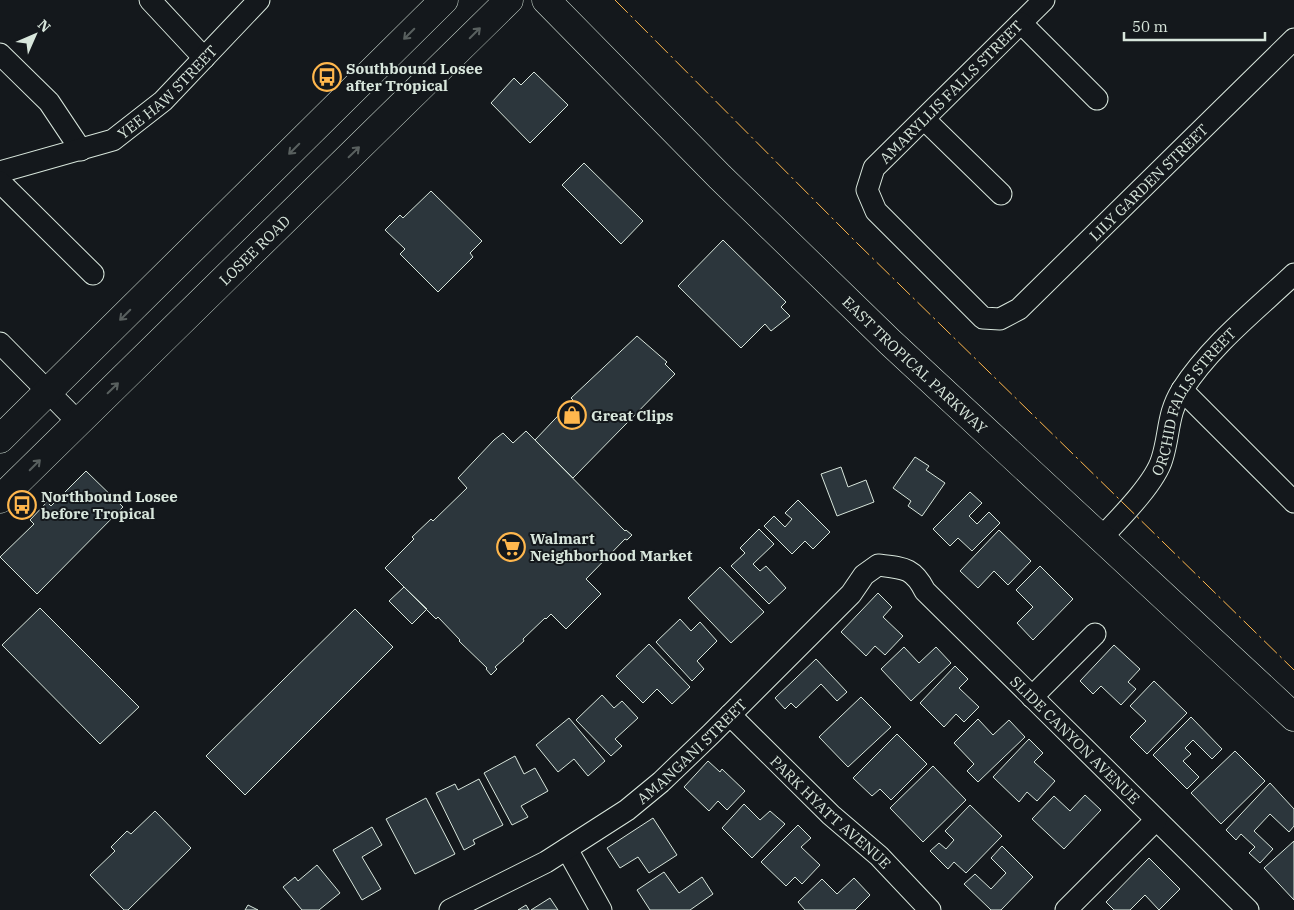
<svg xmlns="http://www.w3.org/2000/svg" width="1294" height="910" font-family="'IBM Plex Serif',serif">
  <rect width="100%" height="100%" fill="#14181c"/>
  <path fill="#2c363c" stroke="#d8e6dc" d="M534,72L568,105L530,143L491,103L514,78L521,85Z
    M584,163L643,221L621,244L562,185Z
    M431,191L482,241L470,253L473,257L438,292L400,254L405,249L385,230L400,215L403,218Z
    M723,240L786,302L781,307L790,316L771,331L765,324L741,348L678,286Z
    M637,336L667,362L665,364L675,374L573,478L535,440L573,400L571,398Z
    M526,431L625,531L626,530L632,535L627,540L625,539L586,579L601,594L566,629L551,614L546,619L545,618L523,639L524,641L495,667L497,669L491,675L486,669L487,668L459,641L460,640L438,617L436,619L385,568L414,539L412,537L431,519L433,521L467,488L458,478L494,440L503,433L513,443Z
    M915,457L929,466L926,470L945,483L922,516L908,506L911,501L893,488Z
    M841,467L848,487L866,480L874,502L837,516L821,474Z
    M86,471L123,507L37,594L0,557L34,524L30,520L47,502L51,506Z
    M970,492L982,503L969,516L977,524L989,512L1000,523L972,551L958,538L950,546L933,529Z
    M798,500L830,532L813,549L805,541L792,554L764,526L774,516L785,527L792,519L785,513Z
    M759,529L774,544L753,564L760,571L766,566L786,588L769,604L731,566L745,553L740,548Z
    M999,530L1031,561L1008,585L994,571L978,588L960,571Z
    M1040,566L1073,599L1033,640L1017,623L1033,607L1016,590Z
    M720,567L764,612L731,643L688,598Z
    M404,587L427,609L412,624L389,601Z
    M878,593L892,607L883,617L903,636L885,655L875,646L866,656L841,632Z
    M40,608L139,707L100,744L2,645Z
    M355,609L393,647L245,795L206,756Z
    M680,619L691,631L700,622L717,641L697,661L704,669L692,681L656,642Z
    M649,644L690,687L672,704L657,689L643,703L616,676Z
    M1114,645L1140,669L1128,682L1136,689L1121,705L1101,686L1093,694L1080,681Z
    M904,647L919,663L936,647L951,663L911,701L881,669Z
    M816,659L847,692L837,701L821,684L796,708L791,703L785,709L775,698Z
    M955,666L968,679L959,688L979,707L964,722L956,714L944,727L920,703Z
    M1154,681L1187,713L1147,754L1130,737L1146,721L1130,706Z
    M602,695L614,708L622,701L638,718L615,739L622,746L611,756L576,720Z
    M861,697L891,727L848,767L819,737Z
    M1191,717L1222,749L1212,759L1193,740L1185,748L1191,754L1183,761L1199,777L1187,789L1153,755Z
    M569,718L605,761L588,776L574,759L558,772L536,745Z
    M978,719L993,735L1009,720L1025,737L978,782L967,771L974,764L954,743Z
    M897,734L927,764L891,800L880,789L872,796L853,778Z
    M1029,739L1043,753L1034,762L1055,781L1037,801L1027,792L1019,802L993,777Z
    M1235,751L1265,781L1221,824L1191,793Z
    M515,756L524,774L535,768L548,791L521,806L528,817L512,825L484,773Z
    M708,761L720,772L722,769L745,791L727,810L718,801L709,811L684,787Z
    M933,766L966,800L923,842L890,808Z
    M479,779L503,825L473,840L475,844L464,850L436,793L455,784L458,790Z
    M1270,783L1294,809V826L1289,832L1270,814L1254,831L1273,849L1260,863L1249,853L1255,847L1241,834L1236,840L1226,830Z
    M1085,795L1101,810L1064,849L1032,819L1054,796L1070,811Z
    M426,798L455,854L415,874L386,819Z
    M744,804L760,820L770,811L785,824L752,858L722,828Z
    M970,805L1002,836L966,873L954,862L948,869L930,851L939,843L946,849L954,840L945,831Z
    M155,811L191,848L128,910H124L90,875L115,851L111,847L127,831L131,834Z
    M653,818L677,855L649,873L638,857L620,868L607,848Z
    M798,825L811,838L801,847L820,865L802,884L795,877L786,886L761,862Z
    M372,827L382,845L362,857L381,889L362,900L333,850Z
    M1294,841V900L1264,868Z
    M1002,846L1033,877L1001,910H991L964,884L975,874L991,889L1006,873L991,858Z
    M1149,858L1180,889L1159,910L1145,895L1130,910H1114L1106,902Z
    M317,865L340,893L319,910H302L283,887L295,877L298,881Z
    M664,872L679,893L702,877L713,894L690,910H650L637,890Z
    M854,878L870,895L855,910H805L798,902L822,879L837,894Z
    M550,898L558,910H531Z
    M248,905L258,910H245Z
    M526,905L529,910H518Z"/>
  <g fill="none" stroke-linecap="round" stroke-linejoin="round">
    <defs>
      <g id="minor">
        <path d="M150,0L204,58"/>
        <path id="s1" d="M1044,0L874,168L867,190L876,211L983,318L1000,319L1019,309L1294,39"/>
        <path d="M1021,23L1097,99"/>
        <path d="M0,54L49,102L81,150"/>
        <path d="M924,119L1001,194"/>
        <path id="s2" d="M0,172L113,140L163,101L259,0"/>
        <path d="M0,182L93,274"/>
        <path d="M0,343L78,422"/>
        <path d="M1182,390L1294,502"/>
        <path id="s3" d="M1102,537C1120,518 1155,483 1162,459C1170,434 1167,414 1182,390C1211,345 1256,310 1294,274"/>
        <path d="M1032,697L1095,634"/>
        <path id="s4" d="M730,715L831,815L879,856L930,910"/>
        <path d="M567,849L601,910"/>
        <path id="s5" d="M450,910L546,862L627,810L661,782L711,734L851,594L864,575L878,565C903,568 913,567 925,591L1248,910"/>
        <path d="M1066,910L1156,820"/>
      </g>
      <g id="major">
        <path id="s6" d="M546,0L720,177L890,342L1294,717"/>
        <path d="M0,439L444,0"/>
        <path id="s7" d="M0,499L509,0"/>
      </g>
    </defs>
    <use href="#minor" stroke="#d8e6dc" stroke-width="23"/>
    <use href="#major" stroke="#d8e6dc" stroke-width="29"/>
    <use href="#minor" stroke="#14181c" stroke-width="21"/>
    <use href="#major" stroke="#14181c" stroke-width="28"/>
    <path stroke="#ffb74d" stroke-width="1" stroke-dasharray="18 4 2.5 4" stroke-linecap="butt" d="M615,0L857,243L1294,670"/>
  </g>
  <defs><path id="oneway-shaft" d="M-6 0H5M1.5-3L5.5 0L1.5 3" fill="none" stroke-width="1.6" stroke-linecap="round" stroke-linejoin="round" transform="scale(1.25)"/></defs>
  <g stroke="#59605f">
    <use href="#oneway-shaft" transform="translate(475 33) rotate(-45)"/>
    <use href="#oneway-shaft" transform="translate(409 34) rotate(135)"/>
    <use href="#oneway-shaft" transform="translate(294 149) rotate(135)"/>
    <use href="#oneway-shaft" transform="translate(354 152) rotate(-44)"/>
    <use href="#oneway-shaft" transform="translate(125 315) rotate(135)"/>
    <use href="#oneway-shaft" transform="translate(113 388) rotate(-44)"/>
    <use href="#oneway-shaft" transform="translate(35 465) rotate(-45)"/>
  </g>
  <defs>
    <symbol id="bus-ring" viewBox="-11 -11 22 22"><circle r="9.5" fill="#14181c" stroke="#ffb74d" stroke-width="1.5"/><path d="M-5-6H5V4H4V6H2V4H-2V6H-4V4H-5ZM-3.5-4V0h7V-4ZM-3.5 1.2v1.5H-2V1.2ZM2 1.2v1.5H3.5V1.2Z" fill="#ffb74d"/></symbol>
    <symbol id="shop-ring" viewBox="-11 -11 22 22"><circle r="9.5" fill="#14181c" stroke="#ffb74d" stroke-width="1.5"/><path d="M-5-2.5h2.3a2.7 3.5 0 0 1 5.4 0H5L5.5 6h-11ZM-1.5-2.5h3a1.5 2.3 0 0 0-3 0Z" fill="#ffb74d"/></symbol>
    <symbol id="supermarket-ring" viewBox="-11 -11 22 22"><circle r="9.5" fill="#14181c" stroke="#ffb74d" stroke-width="1.5"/><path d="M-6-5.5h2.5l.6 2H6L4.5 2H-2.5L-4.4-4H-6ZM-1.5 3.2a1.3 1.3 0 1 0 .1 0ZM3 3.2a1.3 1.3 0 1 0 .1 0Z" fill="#ffb74d"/></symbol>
  </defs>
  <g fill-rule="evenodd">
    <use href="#bus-ring" x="311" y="61" width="32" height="32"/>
    <use href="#shop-ring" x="556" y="399" width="32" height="32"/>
    <use href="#bus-ring" x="6" y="489" width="32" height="32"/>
    <use href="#supermarket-ring" x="495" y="531" width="32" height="32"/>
  </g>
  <g text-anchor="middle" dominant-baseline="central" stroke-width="4" stroke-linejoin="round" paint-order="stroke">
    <g font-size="15" font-weight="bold" fill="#d8e6dc" stroke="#14181c" text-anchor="start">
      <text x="346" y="68">Southbound Losee<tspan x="346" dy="17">after Tropical</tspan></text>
      <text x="591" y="415">Great Clips</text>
      <text x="41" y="496">Northbound Losee<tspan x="41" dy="17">before Tropical</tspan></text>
      <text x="530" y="538">Walmart<tspan x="530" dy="17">Neighborhood Market</tspan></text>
    </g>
    <g font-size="15" fill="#d8e6dc" stroke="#14181c">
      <text stroke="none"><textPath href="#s2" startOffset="190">YEE HAW STREET</textPath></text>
      <text transform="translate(951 92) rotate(-45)">AMARYLLIS FALLS STREET</text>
      <text stroke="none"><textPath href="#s1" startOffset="656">LILY GARDEN STREET</textPath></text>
      <text stroke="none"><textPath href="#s7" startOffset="356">LOSEE ROAD</textPath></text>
      <text stroke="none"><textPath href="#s6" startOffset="519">EAST TROPICAL PARKWAY</textPath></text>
      <text stroke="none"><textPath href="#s3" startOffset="166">ORCHID FALLS STREET</textPath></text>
      <text stroke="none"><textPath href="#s5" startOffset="824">SLIDE CANYON AVENUE</textPath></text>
      <text stroke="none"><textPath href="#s5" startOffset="291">AMANGANI STREET</textPath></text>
      <text stroke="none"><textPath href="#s4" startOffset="140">PARK HYATT AVENUE</textPath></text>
    </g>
  </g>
  <g transform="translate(35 35) rotate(45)" stroke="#14181c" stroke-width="4" paint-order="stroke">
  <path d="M0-4L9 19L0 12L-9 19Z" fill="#d8e6dc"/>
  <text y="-8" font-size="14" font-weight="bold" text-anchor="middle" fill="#d8e6dc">N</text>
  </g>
  <path d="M1124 32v8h141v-8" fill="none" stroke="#d8e6dc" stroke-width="2.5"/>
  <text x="1132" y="32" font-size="15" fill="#d8e6dc" stroke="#14181c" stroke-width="4" paint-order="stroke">50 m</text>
</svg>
